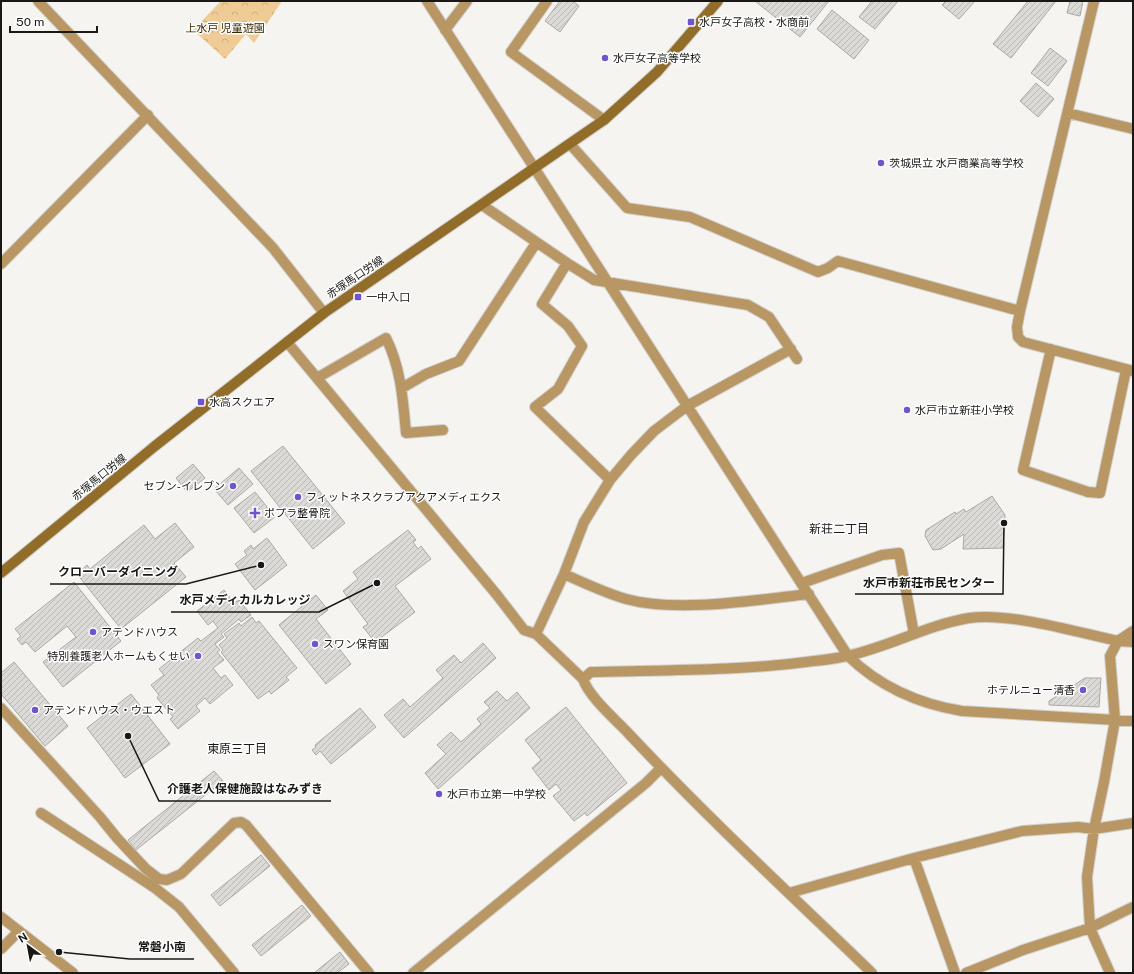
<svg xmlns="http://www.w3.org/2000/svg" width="1134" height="974" font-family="'Public Sans','Noto Sans JP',sans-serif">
  <defs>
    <pattern id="forest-crowns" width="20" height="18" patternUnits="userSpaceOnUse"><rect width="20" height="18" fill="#efcc96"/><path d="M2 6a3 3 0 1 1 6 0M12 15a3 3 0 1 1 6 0" fill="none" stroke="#ccae81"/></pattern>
    <pattern id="building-hatch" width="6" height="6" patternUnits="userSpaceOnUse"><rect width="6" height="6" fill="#dcdad7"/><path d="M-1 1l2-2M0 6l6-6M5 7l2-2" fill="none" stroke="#bcbab8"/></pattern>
  </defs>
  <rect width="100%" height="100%" fill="#f6f4f1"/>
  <path fill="url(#forest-crowns)" d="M221,1H282L254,43L246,34L225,59L193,30Z"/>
  <path fill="url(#building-hatch)" stroke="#aba9a6" d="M560,1H573L579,6L560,32L545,21Z
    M755,1H829L800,37Z
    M872,1H898L875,29L859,17Z
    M946,1H975L959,19L942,5Z
    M1028,1H1056L1011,58L993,44Z
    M1070,1H1083L1080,16L1067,13Z
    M832,10L869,40L854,59L817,29Z
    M1050,48L1067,61L1048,86L1031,73Z
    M1036,83L1054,99L1038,117L1020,101Z
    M283,446L345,523L313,549L251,471Z
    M193,464L205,478L187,492L176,478Z
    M239,468L253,484L228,505L214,489Z
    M255,492L275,517L254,533L234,508Z
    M992,496L1005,515L1003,548L963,549L964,534L941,549L933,550L925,536L926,530L955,512L956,514L964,509L966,512Z
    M175,523L194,547L174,563L186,577L121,629L77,574L87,565L90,569L144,525L155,539Z
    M408,530L416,540L413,542L418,549L421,546L431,559L395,586L415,612L375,642L363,627L368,624L343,591L358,579L353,572Z
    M267,538L287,565L255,590L235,564L247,555L244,551L251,545L253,549Z
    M74,582L121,641L63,687L43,662L76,637L67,626L35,652L26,642L22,645L17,639L21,636L15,629Z
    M224,590L234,603L239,600L251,615L241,622L239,619L221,634L224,637L215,644L220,650L217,652L224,660L213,668L221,678L225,675L233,685L210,704L205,698L196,706L200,711L178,729L170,719L173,717L157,698L159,695L151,685L164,675L159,669L198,638L201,641L218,628L213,621L208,625L197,611Z
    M316,595L328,610L316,619L351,664L326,684L279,625Z
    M252,617L256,623L259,621L297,668L286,677L289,680L271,694L269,691L258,699L221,652L223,650L219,645L227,638L224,634L239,623L241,626Z
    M483,643L496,658L404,738L384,715L403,699L410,707L443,678L436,670L454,655L461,663Z
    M14,662L68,726L45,746L1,694V673Z
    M1085,678H1101L1099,707L1049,705V701Z
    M497,691L507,701L517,692L530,708L438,789L425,773L446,754L437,745L451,732L461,742L481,724L477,719L490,708L484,702Z
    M131,694L170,744L125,778L87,728Z
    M566,707L627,783L587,816L585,813L574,821L553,796L561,790L556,784L549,790L532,768L541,760L525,740Z
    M360,708L376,727L331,764L320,751L316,755L312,750L316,747L315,745Z
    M214,771L223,781L136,850L128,840Z
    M261,855L270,866L220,906L211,895Z
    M302,905L311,916L261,956L252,945Z
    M340,952L349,964L337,973H314Z"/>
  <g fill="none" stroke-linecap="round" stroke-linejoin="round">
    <defs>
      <path id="minor" d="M427,1L848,656C880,687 919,704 962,711L1133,721
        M547,1L511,52L604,120
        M1094,1L1020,311L1017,327L1018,337L1023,342L1133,371
        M445,30L467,1
        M1068,113L1133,129
        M570,144L627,208L690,217L818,272L828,268L838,261L1020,311
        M482,205L567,263L594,280L748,305L769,317L797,359
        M567,263L542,304L568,326L582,346L558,389L535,407L610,480
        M1,264L148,115
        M287,342L497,595L524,630L536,634L583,679
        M1051,349L1023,470L1088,492L1100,493L1126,370
        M317,378L386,338C401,368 403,400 406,433L443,430
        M402,388L426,374L459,361L536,243
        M564,574C584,583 605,593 626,599C677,613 756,600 809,594
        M802,583L882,555L899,553L914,634
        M536,634L564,574L584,522L610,480L631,455L654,431L687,406L791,349
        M1,708L100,817L117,838L146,869L159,879L167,880L181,874L234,823L241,822L246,825L369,973
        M41,813L155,888L179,907L234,973
        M914,858L955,973
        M789,893L914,858L1022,831L1078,827L1094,829L1133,823
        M1,949L19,931
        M413,973L646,783L661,768
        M966,973L1023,950L1090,928L1133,907
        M1110,973L1090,928L1087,877L1094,829L1104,782L1115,720L1110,656L1118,641L1133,631"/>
      <path id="tertiary" d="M38,1L273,248L324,313
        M1,917L73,973
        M872,973C790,894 707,817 629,734C616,720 589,697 583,679L591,672C665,670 741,671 814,661C825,660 837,658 847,656C889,647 927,625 969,618C1009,612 1076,632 1118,641L1133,642"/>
      <path id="secondary" d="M1,573L155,446L324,313L604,120L657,72L718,1"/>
    </defs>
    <use href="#minor" stroke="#d2d1ce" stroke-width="12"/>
    <use href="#tertiary" stroke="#d2d1ce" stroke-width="12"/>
    <use href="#secondary" stroke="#d2d1ce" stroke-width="12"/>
    <use href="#minor" stroke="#b89764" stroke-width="10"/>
    <use href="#tertiary" stroke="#b89764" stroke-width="10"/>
    <use href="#secondary" stroke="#926c29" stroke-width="10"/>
  </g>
  <g fill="#6e55ce" stroke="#fff" stroke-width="1.5">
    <rect x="687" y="18" width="8" height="8" rx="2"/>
    <circle cx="605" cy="58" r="4"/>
    <circle cx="881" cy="163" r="4"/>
    <rect x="354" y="293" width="8" height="8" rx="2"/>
    <rect x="197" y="398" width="8" height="8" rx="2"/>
    <circle cx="907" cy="410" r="4"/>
    <circle cx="233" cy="486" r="4"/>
    <circle cx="298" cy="497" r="4"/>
    <path d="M253 507h4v4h4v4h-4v4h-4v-4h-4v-4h4z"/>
    <circle cx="93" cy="632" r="4"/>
    <circle cx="315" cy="644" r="4"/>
    <circle cx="198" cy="656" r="4"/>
    <circle cx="1083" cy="690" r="4"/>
    <circle cx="35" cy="710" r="4"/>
    <circle cx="439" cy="794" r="4"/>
  </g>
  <g text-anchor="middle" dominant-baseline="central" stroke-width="3" stroke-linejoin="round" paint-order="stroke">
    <g font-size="11" fill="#181816" stroke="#fff" text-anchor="start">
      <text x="699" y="22">水戸女子高校・水商前</text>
      <text x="613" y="58">水戸女子高等学校</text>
      <text x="889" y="163">茨城県立 水戸商業高等学校</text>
      <text x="366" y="297">一中入口</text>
      <text x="209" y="402">水高スクエア</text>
      <text x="915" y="410">水戸市立新荘小学校</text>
      <text x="225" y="486" text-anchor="end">セブン-イレブン</text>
      <text x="306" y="497">フィットネスクラブアクアメディエクス</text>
      <text x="264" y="513">ポプラ整骨院</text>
      <text x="101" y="632">アテンドハウス</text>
      <text x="323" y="644">スワン保育園</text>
      <text x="190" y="656" text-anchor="end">特別養護老人ホームもくせい</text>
      <text x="1075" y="690" text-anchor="end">ホテルニュー清香</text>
      <text x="43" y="710">アテンドハウス・ウエスト</text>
      <text x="447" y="794">水戸市立第一中学校</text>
    </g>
    <g font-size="11" fill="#392500" stroke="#fff">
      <text x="225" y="28">上水戸 児童遊園</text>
    </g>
    <g font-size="11" fill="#181816" stroke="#fff">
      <text transform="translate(355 277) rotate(-34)">赤塚馬口労線</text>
      <text transform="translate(99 477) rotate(-39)">赤塚馬口労線</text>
    </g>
    <g font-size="12" fill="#181816" stroke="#fff">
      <text x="839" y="529">新荘二丁目</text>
      <text x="237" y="749">東原三丁目</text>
    </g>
  </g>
  <path fill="none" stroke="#181816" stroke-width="1.5" d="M261 565L186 584H50M1004 523L1003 594H855M377 583L319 612H171M128 736L159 801H331M59 952L130 959H194"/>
  <g fill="#181816" stroke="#fff" stroke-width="1.5">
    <circle cx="261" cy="565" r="4"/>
    <circle cx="1004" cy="523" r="4"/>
    <circle cx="377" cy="583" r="4"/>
    <circle cx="128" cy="736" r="4"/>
    <circle cx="59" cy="952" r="4"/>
  </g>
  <g font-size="12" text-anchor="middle" font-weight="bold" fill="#181816" stroke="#fff" stroke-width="3" stroke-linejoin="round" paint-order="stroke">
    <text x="118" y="576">クローバーダイニング</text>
    <text x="929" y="587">水戸市新荘市民センター</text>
    <text x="245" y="604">水戸メディカルカレッジ</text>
    <text x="245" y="793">介護老人保健施設はなみずき</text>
    <text x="162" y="951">常磐小南</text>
  </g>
  <rect width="1134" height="974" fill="none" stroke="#181816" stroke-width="4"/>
  <g transform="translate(28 946) rotate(328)" stroke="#ffffff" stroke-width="3" paint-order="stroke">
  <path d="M0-3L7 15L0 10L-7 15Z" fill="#181816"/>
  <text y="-6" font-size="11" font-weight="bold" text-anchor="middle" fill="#181816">N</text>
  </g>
  <path d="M10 26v6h87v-6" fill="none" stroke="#181816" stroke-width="2"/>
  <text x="16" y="26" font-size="12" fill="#181816" stroke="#ffffff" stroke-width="3" paint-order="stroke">50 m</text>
</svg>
